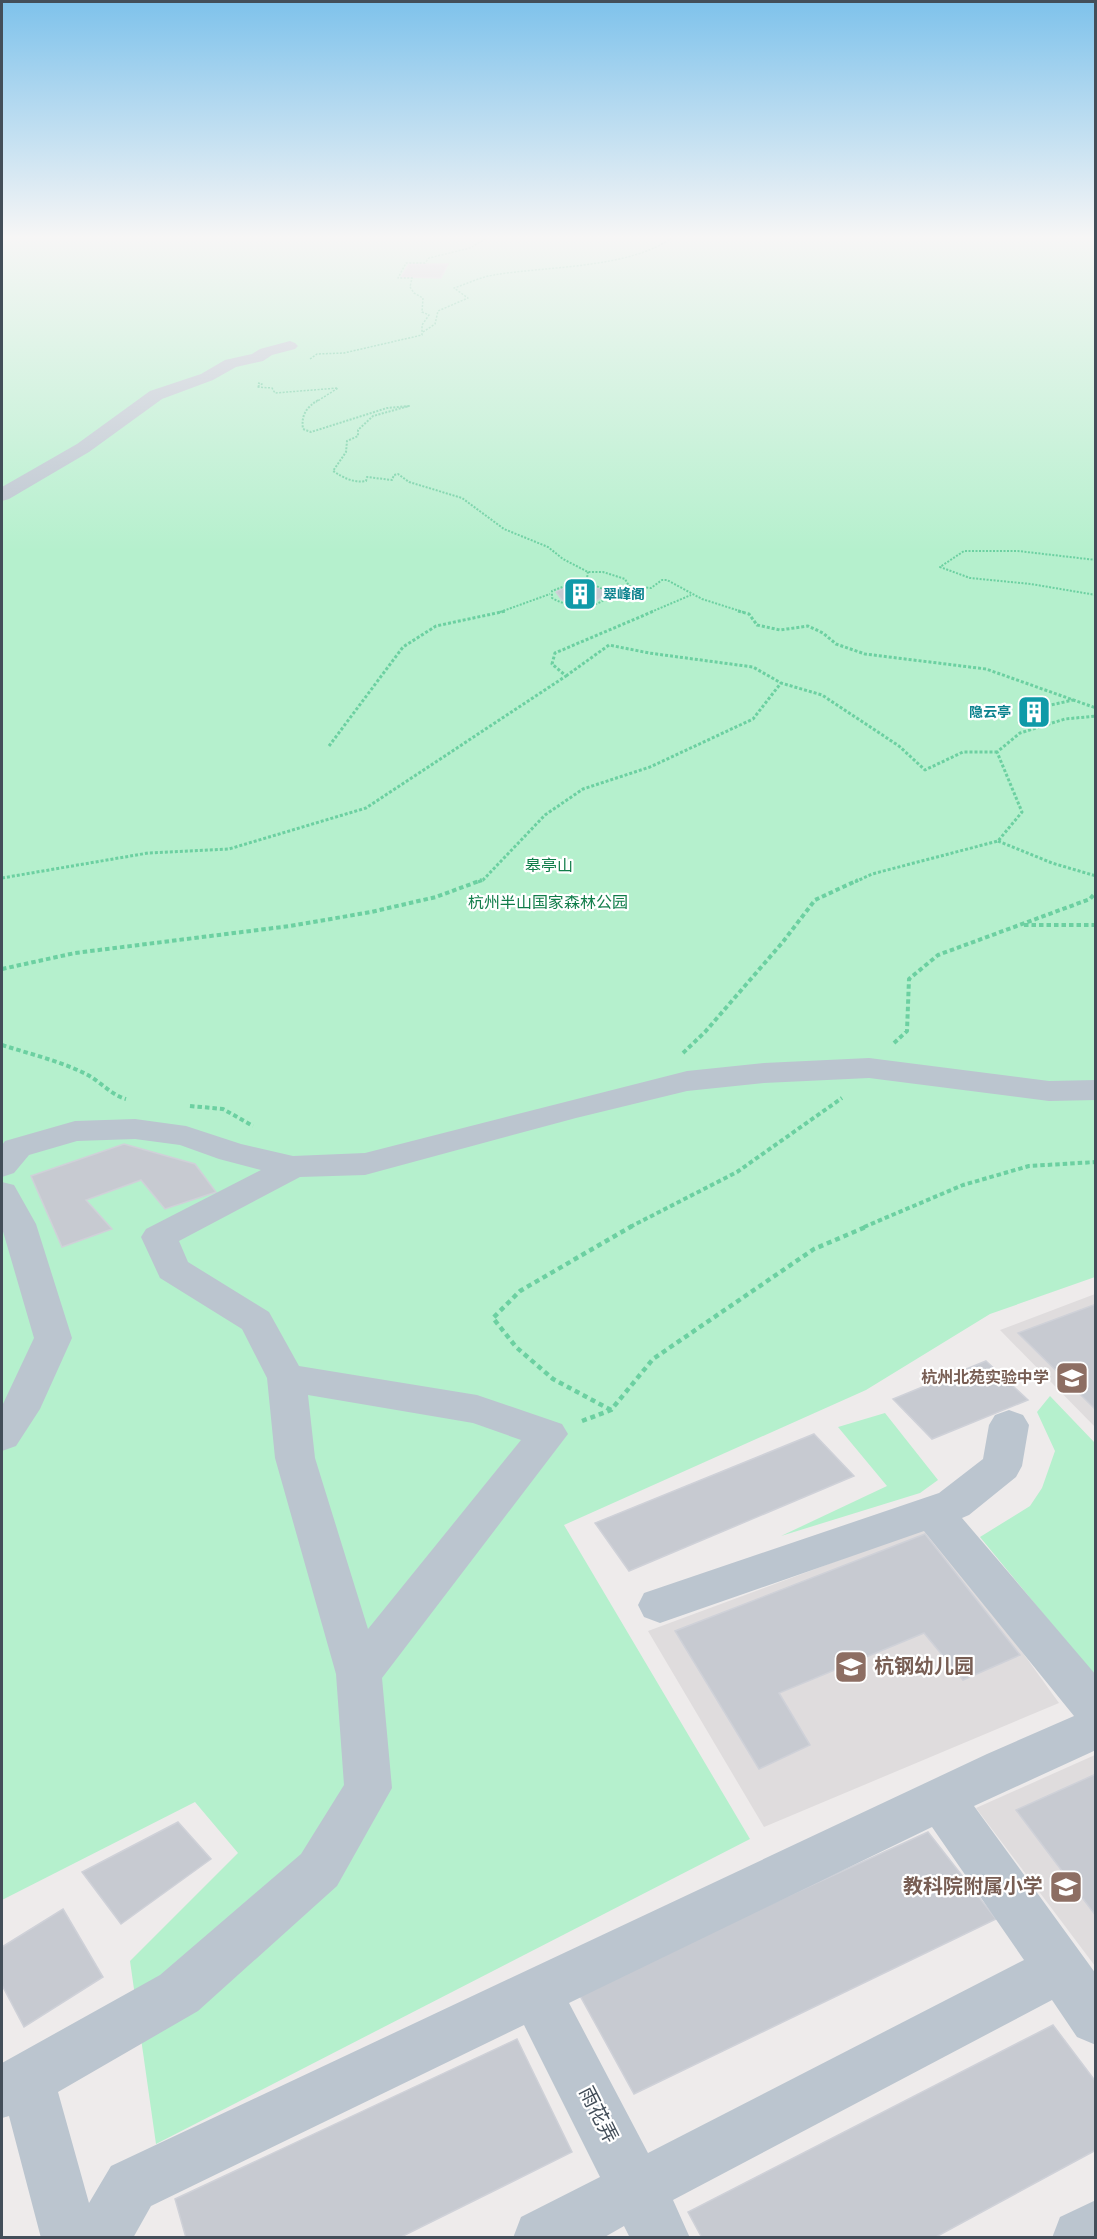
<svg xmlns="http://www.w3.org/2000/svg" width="1097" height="2239" font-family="'Sofia Sans Condensed','Noto Sans SC',sans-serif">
  <rect width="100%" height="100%" fill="#eeebeb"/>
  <path fill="#dfdcdd" d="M1095,1294V1427L1000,1330Z
    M931,1526L1059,1703L764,1827L648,1631Z
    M1095,1755V1966L976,1808Z"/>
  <path fill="#b5f0cd" d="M2,237H1095V1277L990,1314L866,1390L564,1525L750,1839L156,2144L130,1961L238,1853L195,1802L2,1900Z
    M1050,1396L1095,1443V1677L980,1537L1030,1506L1042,1488L1055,1451L1037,1412Z
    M885,1413L938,1480L920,1493L781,1536L887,1486L838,1427Z"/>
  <path fill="#c7cad1" stroke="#cfd1d8" stroke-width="1.5" d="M409,264H448L441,278L401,277Z
    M587,585L602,589L604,596L594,602L579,603L562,600L556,592L568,586Z
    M1036,708L1044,713L1032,716L1024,710Z
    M124,1144L195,1164L216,1192L165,1209L141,1180L86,1200L112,1229L62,1247L31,1176Z
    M1096,1304V1410L1018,1333Z
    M986,1361L1028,1400L932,1439L893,1399Z
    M814,1434L854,1476L629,1571L595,1523Z
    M925,1534L1020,1655L963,1680L924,1633L779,1693L810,1745L759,1769L675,1631Z
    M1096,1774V1916L1016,1810Z
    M178,1822L211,1859L121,1924L82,1872Z
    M928,1832L996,1919L634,2094L578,1992Z
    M63,1909L103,1977L24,2027L2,1985V1947Z
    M1053,2025L1096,2082V2150L934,2238H702L688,2212Z
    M517,2039L572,2152L399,2238H186L175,2199Z"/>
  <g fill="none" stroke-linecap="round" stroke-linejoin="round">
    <path stroke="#6cd0a1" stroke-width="1.5" stroke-dasharray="2 1.5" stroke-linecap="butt" d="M423,332L435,324L438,311L468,298L454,288C467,284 480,277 494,275C546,266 630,269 673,237
      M310,359L317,354L344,353L422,335V325L429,315L422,312L423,298L414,293L410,287L412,278H398L406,263H425L429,258L470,248L489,237
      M258,383L262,384L257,387L272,388L275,393L338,388L316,402"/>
    <path stroke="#6cd0a1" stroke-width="2" stroke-dasharray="2 1.5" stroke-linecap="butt" d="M318,400C306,408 301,415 303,429L311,432L387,408L409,406L373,416L358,430V436L347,441L346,452L333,471C344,478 353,483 366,481L367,477L392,480L394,475L398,474L409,482L462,498L504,529L548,547L563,559L588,572H603L625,579L629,586L651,588L662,580H667L702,599L743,612
      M1096,560L1018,551H964L940,567L970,578L1031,584L1096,595
      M573,583L592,584L609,592V596C593,611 570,608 552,598V591Z
      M586,584L588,572
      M500,612L550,594
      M651,612L691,595"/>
    <path stroke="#6cd0a1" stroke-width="3" stroke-dasharray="3 2" stroke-linecap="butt" d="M738,611L749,614L757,625L780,630L808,626L823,633L836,644L865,654L986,669L1096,708
      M566,676L609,645L649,653L753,667L781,683L822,695L899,746L925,770L963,752H997
      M1042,707L1073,700
      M329,746L403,647L436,626L506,611
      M998,841L1052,863L1096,876
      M2,878L148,853L229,849L366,808L566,676L552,664L555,653L654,611
      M478,882L483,880L545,815L583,789L650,767L753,719L781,683
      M855,882L872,874L998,841L1022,812L997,752L1020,733L1065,719L1096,716"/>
    <path stroke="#6cd0a1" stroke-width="4" stroke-dasharray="4.5 3" stroke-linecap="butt" d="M1024,925H1096
      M2,969L75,953L290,926L371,912L436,897L482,880
      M894,1043L907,1031L909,979L938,955L1090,899L1096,892
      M2,1045C30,1054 60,1061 86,1074C100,1081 111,1095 126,1099
      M683,1053L705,1032L782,943L815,900L858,880
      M190,1106L223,1109L253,1126
      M630,1227L737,1172L842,1098
      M864,1227L963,1185L1029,1166L1096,1162"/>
    <path stroke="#6cd0a1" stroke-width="4.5" stroke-dasharray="5 4" stroke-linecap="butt" d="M611,1410L553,1379L516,1347L493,1318L520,1291L632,1226
      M582,1421L611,1410L653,1359L814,1249L868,1226"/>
    <path fill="#bbc5cf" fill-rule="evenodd" d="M290,341L295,343L298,346L295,349L272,355L263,361L236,367L213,380L162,399L89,452L9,499L2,501V487L77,444L150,391L201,374L225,360L252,354L260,349Z
      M869,1058L1049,1081L1096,1080V1100L1049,1101L869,1078L764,1083L687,1091L576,1118L365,1175L300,1177L179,1241L188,1262L269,1312L299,1366L477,1395L562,1424L568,1434L382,1678L392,1788L337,1886L198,2011L58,2092L89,2203L111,2166L987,1754L1074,1716L924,1531L660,1623L644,1617L638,1605L644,1593L939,1493L983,1459L989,1425L995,1415L1009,1410L1023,1415L1029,1425L1022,1466L1016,1477L969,1515L962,1518L1096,1675V1750L974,1806L1096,1974V2045L1077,2037L1052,2000L673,2200L690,2238H630L624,2226L603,2238H513L521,2217L600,2177L524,2025L151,2206L133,2238H41L9,2116L2,2118V2063L160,1975L301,1854L344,1785L336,1674L275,1458L267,1378L242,1329L160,1278L141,1237L146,1229L261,1170L219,1159L180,1145L135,1139L77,1141L29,1155L14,1173L2,1177V1145L5,1141L75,1121L135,1119L186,1126L241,1144L293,1156L365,1153L687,1071L764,1063ZM308,1395L473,1423L521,1440L368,1629L315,1458ZM932,1827L1024,1960L648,2153L569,2003Z
      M2,1182L14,1185L36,1224L72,1338L40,1409L16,1446L2,1451V1406L34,1338L2,1228Z
      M1096,2200V2238H1052L1060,2217Z"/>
  </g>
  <linearGradient id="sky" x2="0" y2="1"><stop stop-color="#7ec2eb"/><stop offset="0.43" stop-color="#f7f6f6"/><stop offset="1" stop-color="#f7f6f6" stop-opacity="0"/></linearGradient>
  <rect width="1097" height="551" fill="url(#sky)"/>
  <defs>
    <symbol id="building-square" viewBox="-11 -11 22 22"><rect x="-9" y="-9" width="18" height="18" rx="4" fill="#0f9aa8" stroke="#fff"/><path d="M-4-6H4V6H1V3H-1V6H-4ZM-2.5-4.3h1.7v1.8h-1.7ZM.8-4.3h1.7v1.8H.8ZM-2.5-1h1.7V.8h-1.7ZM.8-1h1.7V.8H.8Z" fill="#fff"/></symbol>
    <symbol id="school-square" viewBox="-11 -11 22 22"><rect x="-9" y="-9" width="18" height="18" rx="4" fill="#8d6e63" stroke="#fff"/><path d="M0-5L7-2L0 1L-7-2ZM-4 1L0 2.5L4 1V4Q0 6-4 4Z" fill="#fff"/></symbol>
  </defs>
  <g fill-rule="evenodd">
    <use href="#building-square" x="561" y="575" width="38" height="38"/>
    <use href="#building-square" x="1015" y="693" width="38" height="38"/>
    <use href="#school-square" x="1053" y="1359" width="38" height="38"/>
    <use href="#school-square" x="832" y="1648" width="38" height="38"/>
    <use href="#school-square" x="1047" y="1868" width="38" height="38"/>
  </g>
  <g text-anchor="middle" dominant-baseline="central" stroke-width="4.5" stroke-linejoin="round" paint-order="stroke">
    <g font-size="14" font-weight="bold" fill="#0d838f" stroke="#fff" text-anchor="start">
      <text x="603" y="594">翠峰阁</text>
      <text x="1011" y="712" text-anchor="end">隐云亭</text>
    </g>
    <g font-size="16" fill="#117d4a" stroke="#fff">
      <text x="549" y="866">皋亭山</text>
      <text x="548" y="903">杭州半山国家森林公园</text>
    </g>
    <g font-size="16" font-weight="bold" fill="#785e54" stroke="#fff" text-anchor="end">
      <text x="1049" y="1378">杭州北苑实验中学</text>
    </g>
    <g font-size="20" font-weight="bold" fill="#785e54" stroke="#fff" text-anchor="start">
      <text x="874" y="1667">杭钢幼儿园</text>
      <text x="1043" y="1887" text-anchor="end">教科院附属小学</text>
    </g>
    <g font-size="20" fill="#434e59" stroke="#fff">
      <text transform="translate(598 2115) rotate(63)">雨花弄</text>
    </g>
  </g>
  <rect width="1097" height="2239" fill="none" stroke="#434e59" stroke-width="6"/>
</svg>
